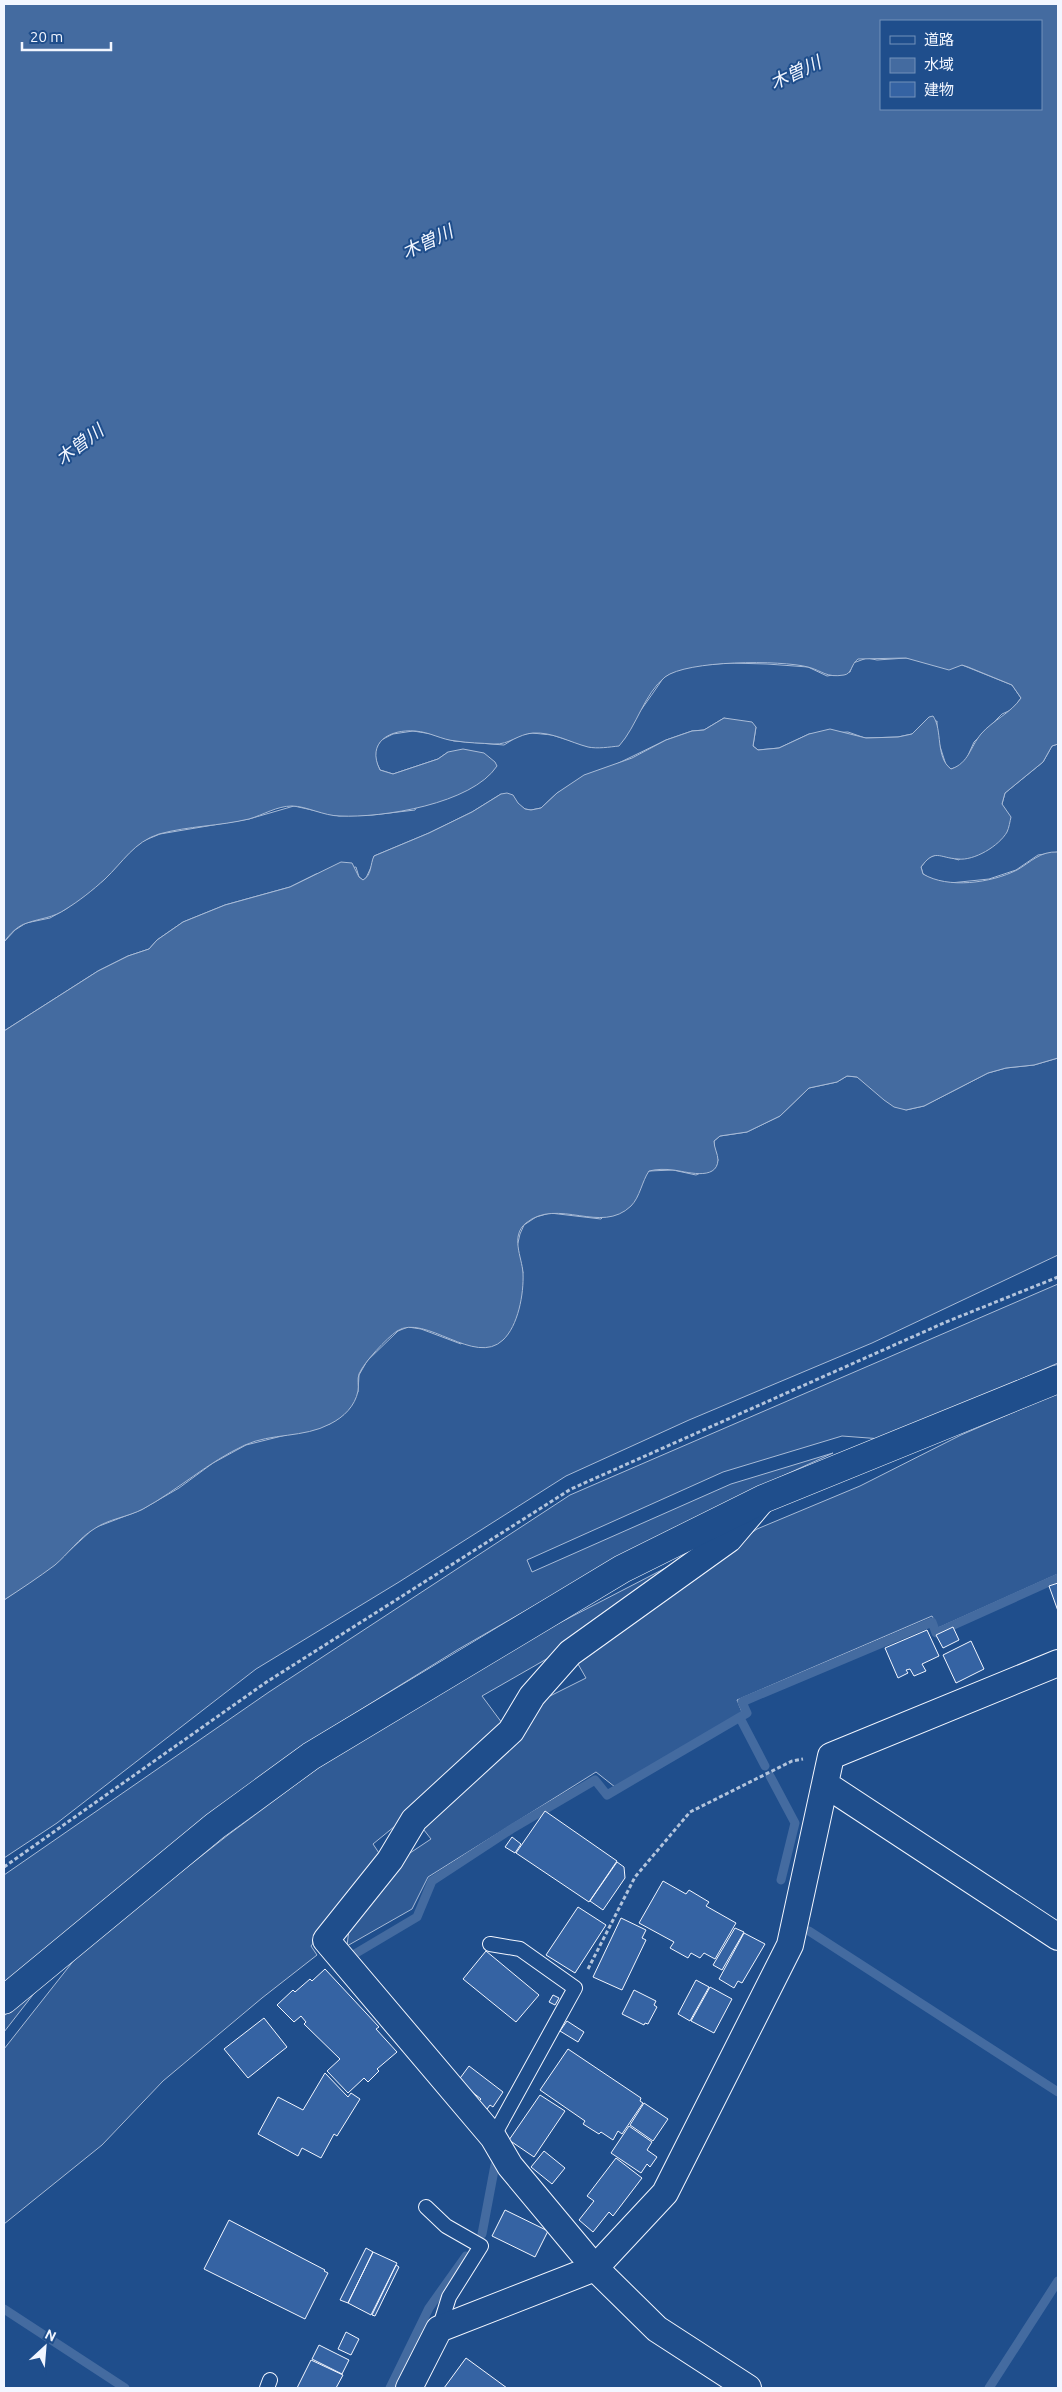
<svg xmlns="http://www.w3.org/2000/svg" width="1062" height="2392" font-family="Ubuntu,'Noto Sans JP',sans-serif">
  <rect width="100%" height="100%" fill="#1f4e8c"/>
  <path fill="#305b95" stroke="#a8bbd7" d="M867,658L877,660L906,658L962,665L1012,685L1021,698L1013,709L1002,714L974,742L966,760L960,766L951,769L946,765L937,737V721L920,727L912,734L898,737L865,738L848,732L809,734L779,748L758,750L753,746L756,727L724,718L704,730L692,731L666,740L557,793L541,808L531,810L525,809L501,794L472,812L429,833L374,856L372,865L366,878L363,880L359,877L356,867L316,874L290,887L225,905L183,922L157,940L149,949L128,956L98,971L4,1031V942L15,930L26,923L50,918L66,909L105,879L129,852L143,841L160,834L249,819L294,806L339,816L372,815L415,810L448,752L438,759L393,774L380,770L375,759L374,751L381,740L393,734L413,731L432,734L454,741L504,745L520,735L532,733L552,735L590,747L624,739L636,717L653,693L664,677L676,670L698,665L730,663L767,664L808,667L827,676L850,672L853,663Z
    M1058,744V852L1038,855L1016,870L989,879L950,883L934,881L923,874L921,867L928,858L938,854L959,860L1002,804L1005,793L1043,762L1052,746Z
    M1058,1058V1255L872,1343L689,1420L566,1476L399,1582L256,1669L57,1823L4,1858V1600L55,1564L94,1528L141,1510L179,1488L213,1463L246,1445L330,1424L358,1392L359,1375L367,1361L398,1331L408,1327L421,1329L461,1344L523,1273L517,1247L520,1234L524,1225L536,1217L550,1213L601,1219L649,1171L673,1170L696,1175L716,1166L718,1160L714,1148V1141L720,1136L747,1132L780,1116L809,1088L837,1082L847,1076L857,1077L906,1110L924,1106L988,1073L1006,1068L1034,1065Z
    M1058,1284V1363L882,1439L842,1436L723,1472L527,1560L532,1572L731,1484L833,1453L752,1490L626,1553L457,1650L297,1749L4,1983V1875L269,1692L570,1495Z
    M1058,1393V1574L938,1628L932,1616L737,1700L742,1712L615,1787L596,1772L428,1877L412,1909L347,1946L349,1929L404,1857L431,1839L420,1825L540,1701L586,1678L574,1657L757,1529L860,1486L961,1435Z
    M712,1544L571,1645L482,1696L505,1727L411,1813L373,1844L381,1856L311,1946L317,1955L262,1998L163,2081L102,2145L4,2224V2049L82,1950L228,1835L318,1768L509,1649Z
    M46,1978L4,2032V2016Z"/>
  <path fill="#446ba0" stroke="#a8bbd7" fill-rule="evenodd" d="M4,4H1058V744L1052,746L1043,762L1005,793L1002,804L1011,817C1010,821 1009,828 1007,832C999,846 974,861 958,859C939,858 935,848 921,867L923,874C948,889 991,883 1017,870C1031,862 1040,851 1058,852V1058L1034,1065L1006,1068L988,1073L924,1106L906,1110L894,1107L884,1100L857,1077L847,1076L837,1082L809,1088L780,1116L747,1132L720,1136L714,1141C714,1148 718,1154 718,1160C717,1182 684,1171 673,1170C665,1169 657,1169 649,1171C642,1181 640,1197 631,1206C601,1235 558,1197 526,1223C510,1236 522,1257 523,1273C524,1294 518,1326 503,1340C475,1367 425,1313 397,1331C387,1338 364,1362 359,1374C357,1379 359,1386 358,1391C355,1406 344,1417 330,1424C304,1438 271,1433 245,1445C208,1462 178,1490 143,1509C128,1517 108,1519 94,1529C79,1538 68,1554 55,1565C39,1577 21,1589 4,1600V1031L98,971L128,956L149,949L157,940L183,922L225,905L290,887L341,862L352,863L359,877L363,880C372,875 370,864 374,856L429,833L472,812L501,794L507,793L513,795L518,803L525,809L531,810L541,808L557,793L584,775L632,758L666,740L692,731L704,730L724,718L752,722L756,727L753,746L758,750L779,748L809,734L830,729L866,738L898,737L912,734L929,717L933,716C943,730 935,757 951,769C969,763 970,747 981,734C993,720 1011,713 1021,698L1012,685L968,667L962,665L949,670L906,658L858,659C851,664 852,674 844,675C826,678 823,671 808,667C781,660 687,660 665,677C644,694 637,726 619,746C609,747 598,749 588,747C569,742 553,732 533,733C518,734 509,745 494,744C481,743 468,743 456,741C442,740 430,732 415,731C390,729 366,742 380,770L393,774L438,759L448,752L463,749L484,753L495,762L497,766C472,804 382,818 340,816C324,816 306,806 292,806C277,806 263,815 249,819C220,826 188,826 159,834C134,842 123,862 105,879C93,890 79,901 66,909C53,918 41,918 27,923C17,926 10,934 4,942ZM881,21H1041V109H881Z"/>
  <g fill="none" stroke-linecap="round" stroke-linejoin="round">
    <path stroke="#446ba0" stroke-width="9" d="M740,1718L765,1766
      M770,1776L795,1823L781,1880
      M809,1931L1058,2092
      M353,1955L417,1917L432,1881L513,1828L595,1780L607,1795L747,1713L742,1702L932,1622L936,1633L1058,1578
      M482,2234L495,2165
      M4,2309L125,2388
      M390,2388L429,2308L466,2256
      M989,2388L1058,2281"/>
  </g>
  <path fill="#3563a3" stroke="#f2f6ff" d="M1058,1583V1611L1049,1586Z
    M953,1627L959,1640L943,1648L936,1635Z
    M927,1630L939,1656L922,1664L926,1671L914,1676L910,1669L906,1670L908,1673L898,1678L885,1648Z
    M971,1641L984,1669L956,1683L943,1655Z
    M545,1811L617,1861L589,1902L516,1853Z
    M512,1837L521,1844L515,1853L505,1847Z
    M617,1862L624,1867L625,1878L603,1910L590,1901Z
    M663,1881L686,1894L689,1890L709,1902L706,1906L736,1923L715,1959L704,1953L700,1958L691,1953L688,1958L670,1948L674,1942L639,1923Z
    M578,1907L606,1925L575,1973L546,1955Z
    M621,1918L646,1930L642,1938L646,1940L622,1990L593,1977Z
    M735,1928L744,1932L722,1970L713,1965Z
    M744,1933L765,1944L742,1983L738,1981L734,1988L719,1979Z
    M486,1951L539,1995L516,2022L463,1979Z
    M325,1969L379,2027L376,2029L397,2052L377,2069L379,2071L368,2082L364,2078L348,2093L327,2071L340,2059L304,2024L306,2022L301,2016L294,2022L277,2005L293,1990L295,1992L310,1979L312,1981Z
    M696,1980L709,1987L690,2021L678,2014Z
    M710,1987L732,1999L714,2033L691,2021Z
    M634,1990L656,2001L654,2005L657,2007L648,2024L645,2023L644,2025L622,2014Z
    M553,1995L559,1998L555,2005L549,2002Z
    M264,2018L287,2047L248,2078L224,2049Z
    M567,2021L584,2032L578,2042L560,2031Z
    M568,2049L641,2098L640,2101L643,2103L622,2134L618,2131L613,2140L601,2132L599,2134L583,2124L585,2121L540,2090Z
    M469,2066L503,2092L493,2107L490,2105L487,2109L478,2102L481,2099L458,2081Z
    M325,2073L348,2097L351,2093L360,2099L337,2136L334,2134L321,2158L302,2148L298,2156L258,2134L278,2097L303,2110Z
    M540,2095L565,2111L534,2157L509,2140Z
    M644,2103L668,2119L653,2141L630,2125Z
    M629,2126L652,2142L647,2150L657,2157L650,2167L647,2164L641,2173L611,2153Z
    M544,2151L565,2168L552,2184L531,2167Z
    M616,2158L642,2178L613,2216L609,2212L593,2232L579,2220L594,2201L587,2196Z
    M505,2210L548,2231L535,2257L492,2236Z
    M229,2220L325,2270L324,2271L328,2273L305,2319L204,2269Z
    M366,2248L373,2252L348,2303L340,2300Z
    M373,2252L397,2263L371,2315L348,2303Z
    M396,2265L399,2267L375,2316L372,2315Z
    M346,2332L359,2339L351,2355L338,2349Z
    M319,2345L349,2360L342,2374L312,2359Z
    M466,2358L507,2388H444Z
    M311,2360L343,2375L336,2388H297Z"/>
  <g fill="none" stroke-linecap="round" stroke-linejoin="round">
    <defs>
      <path id="service" d="M490,1944L520,1949L575,1988L493,2137
        M426,2207L446,2226L481,2246L449,2297L439,2329
        M267,2388L270,2380"/>
      <path id="minor" d="M825,1784L1058,1937
        M409,2388L439,2329L595,2268L665,2193L790,1945L831,1756L1058,1663
        M748,2388L657,2329L595,2268L510,2166L493,2137L326,1940L390,1860L414,1820L511,1731L532,1696L570,1653L729,1539L763,1499"/>
      <path id="tertiary" d="M4,2000L215,1826L311,1756L622,1569L763,1499L1058,1379"/>
    </defs>
    <use href="#service" stroke="#f2f6ff" stroke-width="16"/>
    <use href="#minor" stroke="#f2f6ff" stroke-width="28"/>
    <use href="#tertiary" stroke="#f2f6ff" stroke-width="29"/>
    <path stroke="#b3c4dc" stroke-width="3" stroke-dasharray="4 2.5" stroke-linecap="butt" d="M4,1867L265,1683L571,1489L946,1322L1058,1277
      M588,1969L635,1877L690,1812L792,1761L803,1759"/>
    <use href="#service" stroke="#1f4e8c" stroke-width="14"/>
    <use href="#minor" stroke="#1f4e8c" stroke-width="26"/>
    <use href="#tertiary" stroke="#1f4e8c" stroke-width="28"/>
  </g>
  <g text-anchor="middle" dominant-baseline="central" stroke-width="4" stroke-linejoin="round" paint-order="stroke">
    <g font-size="18" font-style="italic" fill="#f2f6ff" stroke="#1f4e8c">
      <text transform="translate(795 72) rotate(-25)">木曽川</text>
      <text transform="translate(427 241) rotate(-25)">木曽川</text>
      <text transform="translate(79 444) rotate(-37)">木曽川</text>
    </g>
  </g>
  <rect width="1062" height="2392" fill="none" stroke="#f2f6ff" stroke-width="10"/>
  <rect x="880" y="20" width="162" height="90" fill="#1f4e8c" stroke="#7391ba"/>
  <rect x="890" y="36" width="25" height="8" fill="#1f4e8c" stroke="#7391ba"/>
  <text x="924" y="45" font-size="15" fill="#f2f6ff">道路</text>
  <rect x="890" y="58" width="25" height="15" fill="#446ba0" stroke="#7391ba"/>
  <text x="924" y="70" font-size="15" fill="#f2f6ff">水域</text>
  <rect x="890" y="82" width="25" height="15" fill="#3563a3" stroke="#7391ba"/>
  <text x="924" y="95" font-size="15" fill="#f2f6ff">建物</text>
  <g transform="translate(45 2347) rotate(26)" stroke="#1f4e8c" stroke-width="4" paint-order="stroke">
  <path d="M0-4L9 19L0 12L-9 19Z" fill="#f2f6ff"/>
  <text y="-8" font-size="14" font-weight="bold" text-anchor="middle" fill="#f2f6ff">N</text>
  </g>
  <path d="M22 42v8h89v-8" fill="none" stroke="#f2f6ff" stroke-width="2.5"/>
  <text x="30" y="42" font-size="15" fill="#f2f6ff" stroke="#1f4e8c" stroke-width="4" paint-order="stroke">20 m</text>
</svg>
